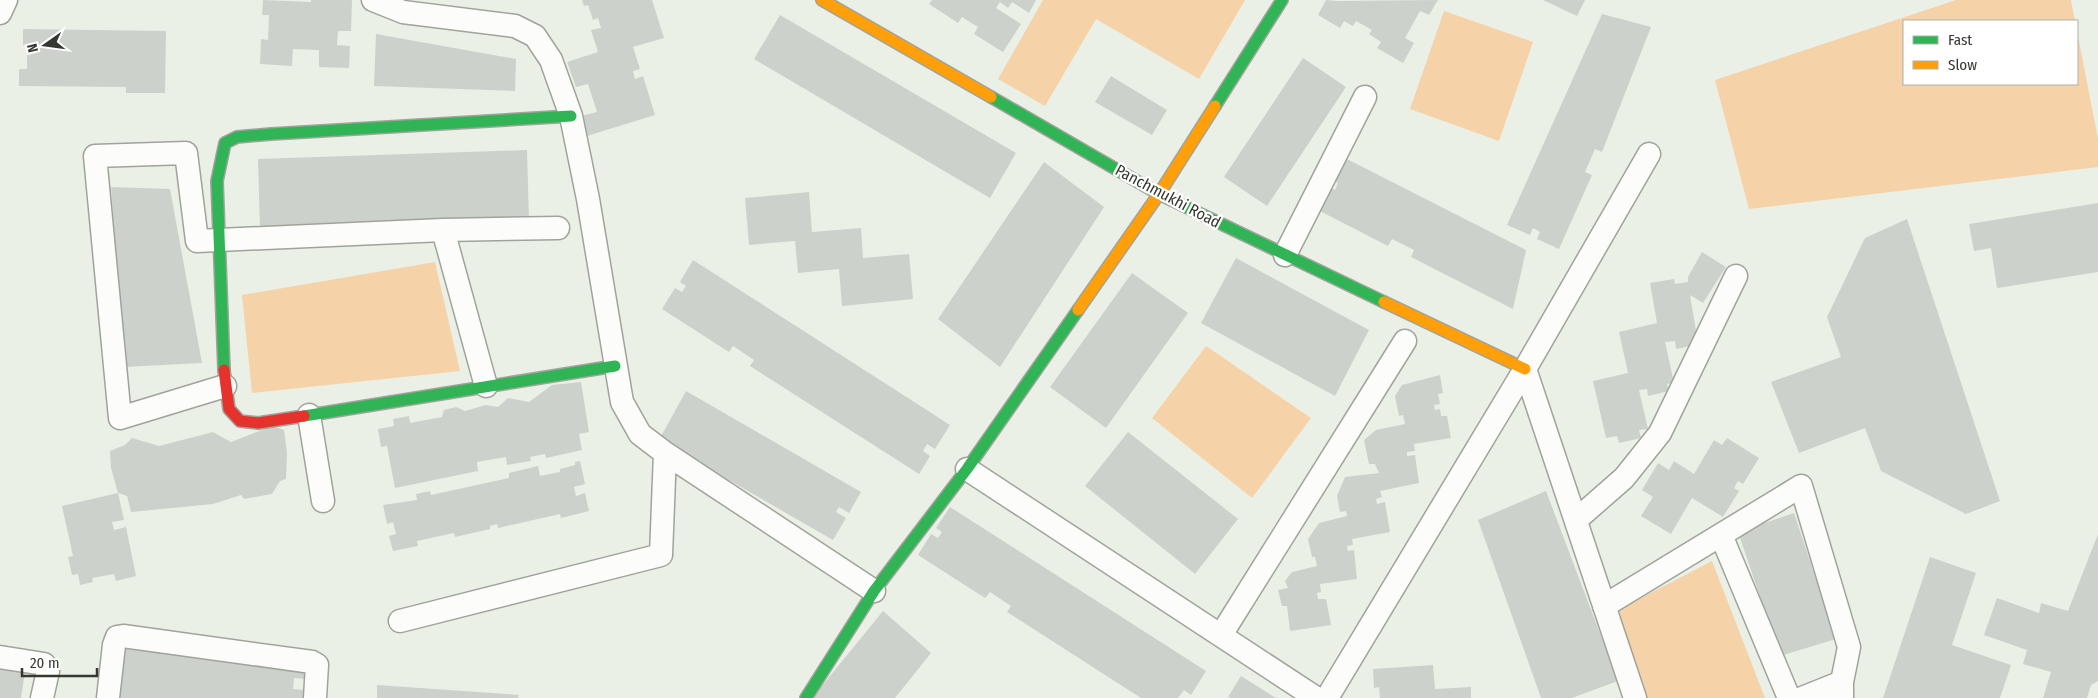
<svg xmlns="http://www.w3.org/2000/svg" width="2098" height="698" font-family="'Fira Sans Condensed',sans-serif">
  <rect width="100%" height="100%" fill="#ebf0e6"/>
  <path fill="#f5d2a7" d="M1043,0H1245L1199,79L1096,19L1045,106L998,79Z
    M1956,0H2071L2075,21H1904V84H2077V31L2098,139V167L1749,209L1715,80Z
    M1444,11L1533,42L1499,141L1410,109Z
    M435,262L460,371L252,393L242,295Z
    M1206,346L1311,418L1252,498L1152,418Z
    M1712,561L1765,698H1645L1616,611Z"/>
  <path fill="#ccd2cb" d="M263,0L311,2V0H352L351,31H338L337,45L350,46L349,68L319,67V50L293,49L292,66L260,64L261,39L268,40L269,15H262Z
    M582,0H652L664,38L633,47L640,69L633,71L635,79L643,76L655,115L587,136L581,116L597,112L588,84L576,87L567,62L598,52L591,30L601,28L598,18L593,20L588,5L584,6Z
    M932,0H1036L1029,13L1012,2L1008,8L1000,2L996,8L1021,24L1003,52L974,34L978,27L962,17L958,23L929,4Z
    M1326,0L1337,1L1438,0L1429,15L1420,11L1405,38L1414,43L1403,63L1377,48L1381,42L1369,34L1372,30L1356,21L1353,26L1344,21L1340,28L1318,15Z
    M1543,0H1585L1577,16Z
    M1602,14L1651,27L1602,152L1595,149L1585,172L1592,175L1559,249L1537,239L1540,232L1533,228L1530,235L1507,225Z
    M780,15L1016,153L990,198L754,59Z
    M23,29L166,31L165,93H126V87L19,86V69H27V45H23Z
    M376,34L516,59L515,91L374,86Z
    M1303,58L1346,87L1267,206L1224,177Z
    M1111,76L1167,110L1152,135L1095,102Z
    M527,150L529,220L260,229L258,159Z
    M1343,157L1526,250L1513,309L1411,257L1414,250L1392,239L1388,246L1316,209L1327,186L1335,190L1338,183L1332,180Z
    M1044,162L1104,207L1000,367L938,319Z
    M111,187L170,189L202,363L124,367Z
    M809,192L812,232L861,228L863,258L909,254L913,299L842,306L839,269L798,273L795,241L749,245L745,198Z
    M2098,203V272L1997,288L1991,248L1974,251L1969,224Z
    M1907,219L2000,501L1966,514L1881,471L1865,428L1799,453L1771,382L1841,357L1827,317L1865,238Z
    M1702,252L1726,267L1703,303L1690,295L1697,337L1696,345L1676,349L1675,341L1665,342L1674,383L1667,384L1669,391L1648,396L1647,389L1639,390L1648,429L1639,430L1641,438L1619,443L1617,436L1606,438L1593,381L1628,373L1619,332L1657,323L1650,283L1674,279L1675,284L1688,282V277Z
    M1236,258L1369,330L1335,396L1201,323Z
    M693,260L950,425L935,449L927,444L923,451L930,456L919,474L750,366L754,360L733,346L729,352L662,309L675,288L682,292L686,286L680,282Z
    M1132,273L1188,313L1106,428L1050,387Z
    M1440,375L1443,393L1438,394L1440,404L1434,405L1435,410L1440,409L1441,416H1447L1451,438L1414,444L1415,451L1407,452V456L1415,455L1419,483L1380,491L1382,497L1376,499L1377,504L1385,502L1390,532L1352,539L1353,545L1347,546L1348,551L1354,550L1357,579L1320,584L1321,592L1317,593L1318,599H1326L1331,625L1290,631L1287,606H1282L1278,590L1288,588L1285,581L1292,572L1317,566L1315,557H1312L1308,539L1319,523L1347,516L1346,511L1340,512L1337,496L1345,477L1379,473L1375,464H1369L1364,440L1376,430L1405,424L1403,415L1399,416L1395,396L1402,385Z
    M581,382L589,432L579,434L582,450L546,458L545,454L530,457L531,461L507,465L506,457L477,462L478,471L395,488L387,446L381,447L378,429L394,426L393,419L409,416L410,423L442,417L444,410L456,407L465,411L486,405L498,407L508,398L529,402L552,385Z
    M686,391L861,492L849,513L839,507L836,512L846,518L833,540L659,440Z
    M272,426L284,430L287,453L286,479L280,481L272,494L244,499L241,495L213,504L131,512L127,496L118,493L111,468L110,451L125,445L132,438L159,446L213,432L231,442Z
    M1128,432L1238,519L1195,574L1085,486Z
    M1727,438L1759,458L1743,484L1738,481L1734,488L1739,491L1723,517L1692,498L1671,534L1641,516L1653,497L1642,490L1658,463L1669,470L1674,461L1694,474L1714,440L1722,445Z
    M580,461L585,484L574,487L576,496L585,493L589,511L561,518L560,514L498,528L497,524L490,526V529L455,537L454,533L417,541L418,546L393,551L389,536L396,534L393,522L387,524L383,505L417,500L416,494L430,491L431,495L509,478V473L538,466L540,476L560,472V469L575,465V462Z
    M1546,491L1618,681L1572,698H1541L1478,520Z
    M118,493L124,520L112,522L114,530L126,527L136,576L116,581L114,574L92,578L93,582L80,585L78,574L72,575L68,557L73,556L62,506Z
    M950,507L1206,671L1191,695L1184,690L1178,698H1141L1007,612L1011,606L990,592L985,598L918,555L931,534L938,538L942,532L936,528Z
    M1794,513L1836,639L1780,656L1738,532Z
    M2098,534V681L2091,685L2087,698H2043L2051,672L2023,664L2027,650L1984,635L1997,598L2039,613L2041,603L2068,611Z
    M1930,557L1976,573L1952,645L2011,665L2000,698H1883Z
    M883,611L931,653L895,698H812Z
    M123,647L307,668L306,679L294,678L293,689L305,690L304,698H117Z
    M0,661L26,665L21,698H0Z
    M1433,665L1435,689L1471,687V698H1380L1379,687L1374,688L1373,669Z
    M1241,676L1276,698H1230L1228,697Z
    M377,685L519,695L518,698H377Z"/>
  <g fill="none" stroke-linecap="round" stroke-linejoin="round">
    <defs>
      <path id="street" d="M373,0L403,12L515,26L535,36L551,60L571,116L588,199L622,402L640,434L665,453L874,591
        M0,13L6,0
        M443,230L486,386
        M1285,255L1365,97
        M1525,369L1635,698
        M225,386L120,418L95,156L186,153L197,241L443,230L558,228
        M309,415L323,501
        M967,469L1316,698
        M1576,520L1624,478L1660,433L1736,276
        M1721,535L1789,698
        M1604,606L1801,486L1849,647L1842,682V698
        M400,621L661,555L665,453
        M1221,635L1405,341
        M0,657L44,664L48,671L42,698
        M108,698L114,645L117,637L123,636L312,662L317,665L315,698
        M1327,698L1525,369L1649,154
        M1802,698L1842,682"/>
      <path id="fast" d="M991,97L1159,194L1384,302
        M1215,106L1282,0
        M224,370L217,181L225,143L237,137L271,134L571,116
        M304,416L615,366
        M806,698L874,591L967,469L1078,310"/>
      <path id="slow" d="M822,0L991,97
        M1384,302L1525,369
        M1078,310L1159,194L1215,106"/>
      <path id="jam" d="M224,370L229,409L240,421L258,423L304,416"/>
    </defs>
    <use href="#street" stroke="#a0a39b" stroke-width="25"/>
    <use href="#fast" stroke="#a0a39b" stroke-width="14"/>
    <use href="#slow" stroke="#a0a39b" stroke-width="14"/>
    <use href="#jam" stroke="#a0a39b" stroke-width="14"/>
    <use href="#street" stroke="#fcfdfb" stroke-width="22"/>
    <use href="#fast" stroke="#30b455" stroke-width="11"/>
    <use href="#slow" stroke="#ff9f0a" stroke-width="11"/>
    <use href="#jam" stroke="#e5322d" stroke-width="11"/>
  </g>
  <g text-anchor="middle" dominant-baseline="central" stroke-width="4.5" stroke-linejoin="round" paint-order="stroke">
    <g font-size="16" fill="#353831" stroke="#fff">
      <text transform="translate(1168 196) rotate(28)">Panchmukhi Road</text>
    </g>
  </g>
  <rect x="1903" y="20" width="175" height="65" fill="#ffffff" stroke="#aeafad"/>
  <rect x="1913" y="36" width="25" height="8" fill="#30b455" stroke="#aeafad"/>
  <text x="1948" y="45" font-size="15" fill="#353831">Fast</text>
  <rect x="1913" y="61" width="25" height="8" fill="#ff9f0a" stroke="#aeafad"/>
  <text x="1948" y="70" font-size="15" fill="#353831">Slow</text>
  <g transform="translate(45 45) rotate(256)" stroke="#ffffff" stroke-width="4" paint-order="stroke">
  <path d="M0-4L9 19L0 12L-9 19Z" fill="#353831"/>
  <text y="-8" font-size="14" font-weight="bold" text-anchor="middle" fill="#353831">N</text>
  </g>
  <path d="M22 668v8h75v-8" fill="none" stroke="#353831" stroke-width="2.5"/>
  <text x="30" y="668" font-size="15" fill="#353831" stroke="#ffffff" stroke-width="4" paint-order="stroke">20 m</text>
</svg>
